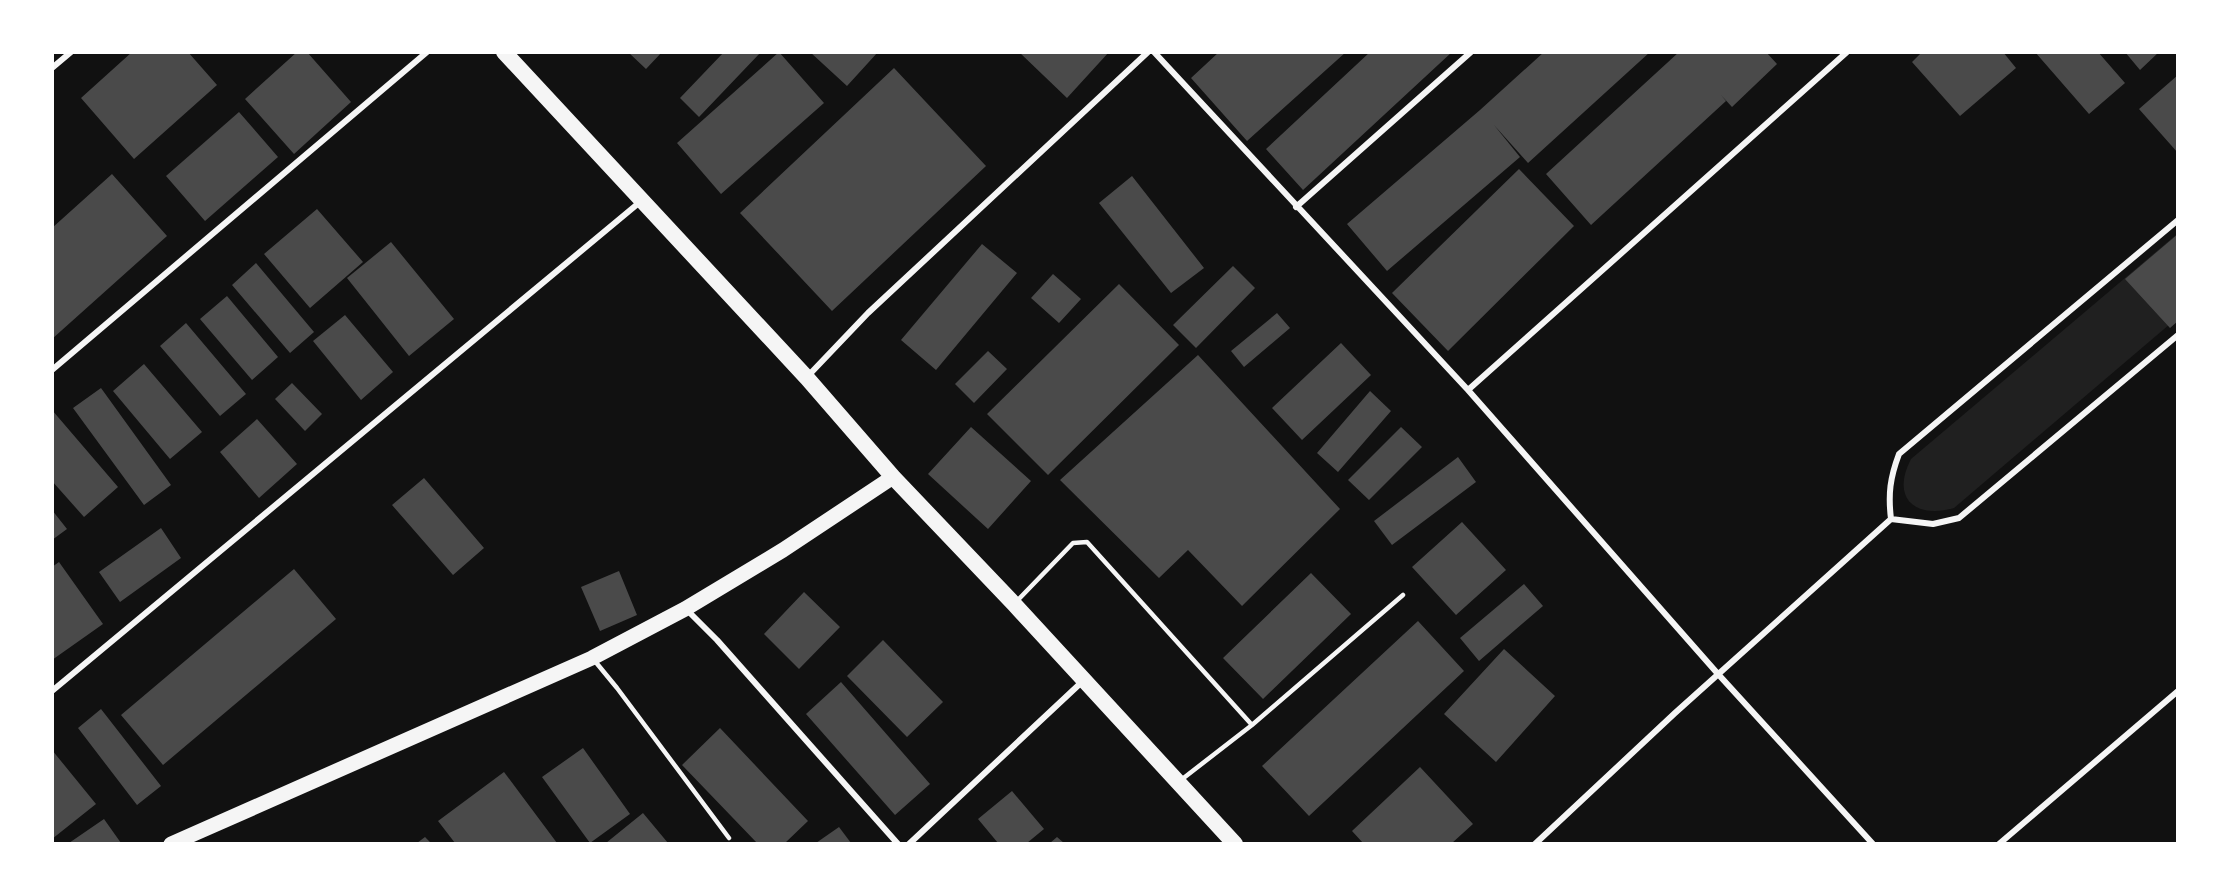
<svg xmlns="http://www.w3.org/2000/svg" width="2230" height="896" font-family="Jost,sans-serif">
  <rect width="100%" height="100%" fill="#111"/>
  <path fill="#202020" d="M2177,234V318L1954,508C1914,519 1891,498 1911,459Z"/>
  <path fill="#4a4a4a" d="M132,52H188L217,85L134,159L81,98Z
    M297,52H307L351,102L294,154L245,99Z
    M628,52H662L646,69Z
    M724,52H761L699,117L680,98Z
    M779,52L824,103L721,194L677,143Z
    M810,52H878L847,86Z
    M1019,52H1109L1067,98Z
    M1219,52H1346L1247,141L1191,78Z
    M1370,52H1452L1303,190L1266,149Z
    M1544,52H1650L1528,163L1494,125L1520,157L1387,271L1347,224L1480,110Z
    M1679,52H1766L1777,64L1732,107L1721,95L1726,101L1591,225L1546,174Z
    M1922,52H2003L2016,68L1960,116L1912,62Z
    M2035,52H2098L2125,83L2089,114Z
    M2125,52H2159L2140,70Z
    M894,68L986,166L832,311L740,213Z
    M2178,75V153L2139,109Z
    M239,112L278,157L205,221L166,176Z
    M1519,169L1574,226L1448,351L1392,293Z
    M112,174L167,236L52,339V228Z
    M1132,176L1204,268L1171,293L1099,203Z
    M317,209L363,262L310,308L264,254Z
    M2178,234V321L2170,328L2125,279Z
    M391,242L454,319L409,356L347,278Z
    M982,244L1017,273L936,370L901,340Z
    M256,263L314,332L290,353L232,285Z
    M1233,266L1255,288L1196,348L1173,325Z
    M1053,274L1081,299L1059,323L1031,298Z
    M1119,284L1179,345L1048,475L987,414Z
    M227,296L278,357L252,380L200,319Z
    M1277,313L1290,328L1244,367L1231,351Z
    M345,315L393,372L361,400L313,341Z
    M186,323L246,394L220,416L160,346Z
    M1341,343L1371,375L1302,440L1272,408Z
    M988,351L1007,369L974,403L955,384Z
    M1198,355L1340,509L1242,606L1188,550L1159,578L1060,480Z
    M144,364L202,432L170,459L113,391Z
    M292,383L322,414L305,431L275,399Z
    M101,388L171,485L144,505L73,408Z
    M1370,391L1391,411L1338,472L1317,453Z
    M52,410L118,487L84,517L52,481Z
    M257,419L297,464L259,498L220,452Z
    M971,427L1031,481L988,529L928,474Z
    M1401,427L1422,447L1369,500L1348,480Z
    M1458,457L1476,482L1392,545L1374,521Z
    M424,478L484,548L453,575L392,505Z
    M52,510L67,529L52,540Z
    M1462,522L1506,570L1456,615L1412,567Z
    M161,528L181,558L120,602L99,572Z
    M59,562L103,624L52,660V567Z
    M294,569L336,619L163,765L121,715Z
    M619,571L637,615L600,631L581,587Z
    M1311,573L1351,614L1263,699L1223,658Z
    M1524,584L1543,606L1479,661L1460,638Z
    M804,592L840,627L799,669L764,634Z
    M1418,621L1464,671L1309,816L1262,766Z
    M883,640L943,702L907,737L847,676Z
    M1504,649L1555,696L1496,762L1444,714Z
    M841,682L930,784L895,815L806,714Z
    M101,709L161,786L137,805L78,728Z
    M720,728L808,821L785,843H757L682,765Z
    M583,748L630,814L590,843L542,777Z
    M52,750L96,804L52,839Z
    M1420,767L1473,824L1452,843H1363L1352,831Z
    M504,772L557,843H455L438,821Z
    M1012,791L1044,829L1027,843H998L978,819Z
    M643,813L668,843H606Z
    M104,819L121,843H69Z
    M839,827L851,843H816Z
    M425,837L431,843H417Z
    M1057,837L1064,843H1050Z"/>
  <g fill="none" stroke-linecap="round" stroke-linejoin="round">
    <path stroke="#f5f5f5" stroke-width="4.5" d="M1016,602L1073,543L1087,542L1252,725
      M594,660L617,688L729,838
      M1181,780L1252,725L1403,595"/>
    <path stroke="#f5f5f5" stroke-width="6" d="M1154,52L1468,390L1718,674L1873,844
      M52,68L71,52
      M1296,207L1471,52
      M52,370L427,52
      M807,377L868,313L1148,52
      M1468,390L1847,52
      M1891,519C1888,494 1890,478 1899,454L2178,220
      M687,610L717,640L898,844
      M52,691L640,202
      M909,844L1084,680
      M1535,844L1675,713L1891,519L1933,524L1959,518L2178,335
      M1999,844L2178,691"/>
    <path stroke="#f5f5f5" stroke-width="15" d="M171,844L592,658L685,609L783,550L893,477"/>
    <path stroke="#f5f5f5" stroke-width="16" d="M504,52L807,378L893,477L1014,604L1235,844"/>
  </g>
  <rect width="2230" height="896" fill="none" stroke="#ffffff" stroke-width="108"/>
</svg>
